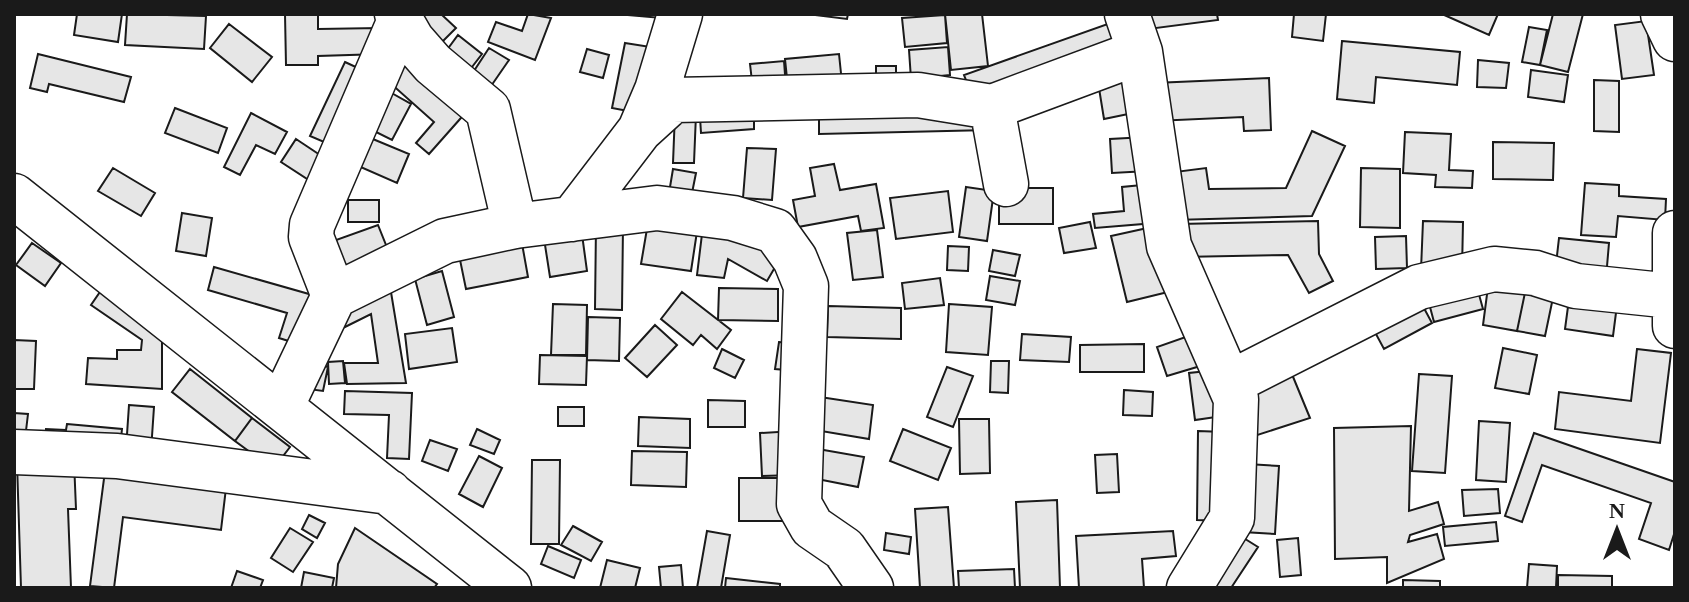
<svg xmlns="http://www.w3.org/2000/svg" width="1689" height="602" font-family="'Times New Roman',serif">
  <rect width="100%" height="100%" fill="#fff"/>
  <path fill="#e6e6e6" stroke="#1a1a1a" stroke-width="2" d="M77,14H122L118,42L74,35Z
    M127,14L206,16L204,49L125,45Z
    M285,14H318V29L380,28L381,54L318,56V65H286Z
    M419,14H441L456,28L436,48Z
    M528,14L551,18L535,60L488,42L496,22L522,31Z
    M616,14H673V19Z
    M807,14H848L847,19Z
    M945,14H982L988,66L951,70Z
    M1138,14H1217L1218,20L1141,30Z
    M1294,14H1326L1323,41L1292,37Z
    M1442,14H1498L1489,35Z
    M1553,14H1583L1568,72L1540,65Z
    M945,15L947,43L905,47L902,18Z
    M1119,20L1128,45L974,100L964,75Z
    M1646,21L1654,75L1622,79L1615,25Z
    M229,24L272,57L252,82L210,48Z
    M1529,27L1547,30L1540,65L1522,62Z
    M458,35L482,54L465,76L441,58Z
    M1342,41L1460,52L1457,85L1376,77L1374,103L1337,99Z
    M625,43L657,48L644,114L612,108Z
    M948,47L950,75L911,79L909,50Z
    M489,48L509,60L489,89L470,77Z
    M587,49L609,55L603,78L580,72Z
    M38,54L131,77L124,102L49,84L47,92L30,88Z
    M839,54L842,83L788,88L785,59Z
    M410,59L468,110L429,154L416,143L434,122L389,82Z
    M1478,60L1509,63L1506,88L1477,87Z
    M784,61L786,88L753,90L750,64Z
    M345,62L373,75L338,148L310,136Z
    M876,66H896V82H876Z
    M1531,70L1568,75L1564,102L1528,97Z
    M1131,76L1138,112L1104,119L1098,82Z
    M1269,78L1271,130L1244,131L1243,117L1155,121L1154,83Z
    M1594,80L1619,81V132L1594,131Z
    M388,91L411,104L392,140L368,128Z
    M819,106L988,109L989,130L819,134Z
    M175,108L227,128L218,153L165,133Z
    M251,113L287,132L275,154L256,145L240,175L224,167Z
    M675,113L696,114L694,163H673Z
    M754,113V129L701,133L700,117Z
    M1312,131L1345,146L1312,216L1174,220L1167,173L1206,168L1209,189L1286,188Z
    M1405,132L1451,134L1449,170L1473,171L1472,188L1435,187L1436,175L1403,173Z
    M368,137L409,154L397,183L356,165Z
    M1146,137L1148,171L1112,173L1110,139Z
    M296,139L332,163L318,186L281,162Z
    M1493,142L1554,143L1553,180L1493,179Z
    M747,148L776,149L772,200L743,198Z
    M834,164L840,190L876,184L884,228L861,231L858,216L798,227L793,200L815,196L810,168Z
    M113,168L155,193L141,216L98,191Z
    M1361,168L1400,169V228L1360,227Z
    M673,169L696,173L690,203L668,199Z
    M1585,183L1619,185V196L1666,199L1665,220L1618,216L1616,237L1581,235Z
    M1152,184L1155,223L1095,228L1093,214L1124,211L1122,187Z
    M966,187L994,191L987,241L959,237Z
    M999,188H1053V224H999Z
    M948,191L953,232L896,239L890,198Z
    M348,200H379V222H348Z
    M182,213L212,218L206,256L176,251Z
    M649,217L698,225L691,271L641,264Z
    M1318,221L1319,254L1333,281L1309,293L1288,255L1180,257L1179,224Z
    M1423,221L1463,222L1462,271L1421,270Z
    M1090,222L1096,248L1064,253L1059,228Z
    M378,225L390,255L333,275L322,245Z
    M596,225L623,226L622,310L595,309Z
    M703,226L781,257L767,281L728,259L724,278L697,275Z
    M581,227L587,271L550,277L543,232Z
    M1152,227L1168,292L1127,302L1111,236Z
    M877,230L883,277L853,280L847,233Z
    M1406,236L1407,268L1376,269L1375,237Z
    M521,238L528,277L466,289L458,250Z
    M1559,238L1609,243L1606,278L1555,273Z
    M32,243L61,263L45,286L16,265Z
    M948,246L969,247L968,271L947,270Z
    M993,250L1020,255L1015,276L989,271Z
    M214,267L323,298L308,347L279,338L287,313L208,290Z
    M442,271L454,317L427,325L415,279Z
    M990,276L1020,281L1015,305L986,300Z
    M940,278L944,305L905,309L902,283Z
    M1489,279L1527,283L1517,331L1483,325Z
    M389,280L406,383L347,384L344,363H378L371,314L345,327L338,305Z
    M1475,280L1483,309L1434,322L1426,292Z
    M1527,283L1555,288L1545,336L1517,331Z
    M719,288L778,289V321L718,320Z
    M102,289L162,336V389L86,384L88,358L117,359V350H141L142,340L91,305Z
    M682,292L731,330L717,349L701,335L693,345L661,319Z
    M1418,297L1432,323L1384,349L1370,323Z
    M1569,299L1617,305L1613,336L1565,329Z
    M553,304L587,305L586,355H551Z
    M949,304L992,307L988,355L946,352Z
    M828,306L901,308V339L827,337Z
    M588,317L620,318L619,361L587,360Z
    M655,325L677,345L647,377L625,358Z
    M452,328L457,362L409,369L405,334Z
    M1197,333L1207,364L1167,376L1157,347Z
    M1022,334L1071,337L1069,362L1020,360Z
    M14,340L36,341L34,389H14Z
    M779,342L801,345L798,371L775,369Z
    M1144,344V372H1080V345Z
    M1503,348L1537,355L1529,394L1495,388Z
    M722,349L744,360L735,378L714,368Z
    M1637,349L1671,353L1660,443L1555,429L1559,392L1631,401Z
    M540,355L587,356L586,385L539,384Z
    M343,361L345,383L329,384L328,362Z
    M991,361H1009L1008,393L990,392Z
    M314,364L328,367L323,391L308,389Z
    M947,367L973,376L953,427L927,417Z
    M1289,367L1310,418L1245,439L1243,386Z
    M190,369L252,418L235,441L172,392Z
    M1217,370L1223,416L1195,420L1189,373Z
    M1419,374L1452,376L1445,473L1412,471Z
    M1124,390L1153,392L1152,416L1123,415Z
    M345,391L412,393L409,459L387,458L389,415L344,414Z
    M820,397L873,405L869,439L815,430Z
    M708,400L745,401V427H708Z
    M129,405L154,407L151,451L126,449Z
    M558,407H584V426H558Z
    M14,413L28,414L25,439L14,438Z
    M639,417L690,419V448L638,446Z
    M252,418L290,447L273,469L235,441Z
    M959,419H989L990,473L960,474Z
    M1479,421L1510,423L1506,482L1476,480Z
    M67,424L122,429L120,448L45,444L46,429L66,430Z
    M1411,426L1409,511L1438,502L1444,524L1410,535L1408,542L1437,534L1444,559L1387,583V557L1335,559L1334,428Z
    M477,429L500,440L494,454L470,445Z
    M903,429L951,448L938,480L890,461Z
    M794,431L795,475L762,476L760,433Z
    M1198,431L1224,432L1223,521L1197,520Z
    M1534,433L1675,482V531L1669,550L1639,539L1651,503L1542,465L1522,522L1505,516Z
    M430,440L457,449L448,471L422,461Z
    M818,449L864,457L858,487L812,478Z
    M632,451L687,452L686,487L631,485Z
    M1117,454L1119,492L1097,493L1095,455Z
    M479,456L502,468L483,507L459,494Z
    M532,460H560L559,544H531Z
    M74,461L76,509H68L71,588H21L17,463Z
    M1247,464L1279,466L1275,534L1243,532Z
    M105,471L226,488L221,530L123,517L114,588L90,586Z
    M739,478H785V521H739Z
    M1498,489L1500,513L1464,516L1462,490Z
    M1057,500L1060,588H1020L1016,502Z
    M948,507L954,588H920L915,509Z
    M309,515L325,523L317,538L302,529Z
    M1496,522L1498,541L1445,546L1443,527Z
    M573,526L602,542L591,561L561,545Z
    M290,528L313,542L293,572L271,558Z
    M355,528L437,584L434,588H336L338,564Z
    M707,531L730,535L721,588H697Z
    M1173,531L1176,556L1142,559L1144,588H1079L1076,536Z
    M1234,532L1258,547L1231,588H1198Z
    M886,533L911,537L909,554L884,550Z
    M1298,538L1301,575L1280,577L1277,540Z
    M548,546L581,560L574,578L541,564Z
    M607,560L640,568L635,588H600Z
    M1529,564L1557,566L1556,588H1527Z
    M681,565L683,588H661L659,567Z
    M1014,569L1015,588H959L958,571Z
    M237,571L263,580L260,588H231Z
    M304,572L334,578L332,588H301Z
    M1558,575L1612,576V588H1558Z
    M726,578L780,584V588H725Z
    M1403,580L1440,581V587L1462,588H1403Z"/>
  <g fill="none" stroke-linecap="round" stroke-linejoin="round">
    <defs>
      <path id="minor" d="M397,14L412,40L433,64L488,110L515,226
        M1127,14L1140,52L1169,246L1236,399L1232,518L1189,588
        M1663,14L1675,39
        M992,107L1006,184
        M640,130L673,100L918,95L992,107L1140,52
        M14,196L509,588
        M572,219L640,130L657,90L680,14
        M1675,233V326
        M334,296L445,241L515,226L657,208L733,218L775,231L795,259L806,286L799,504L812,527L844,549L871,588
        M1230,383L1419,287L1494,269L1535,273L1576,286L1672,296
        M281,407L334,296L311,237L312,225L400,20
        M14,452L117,456L389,492"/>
    </defs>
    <use href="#minor" stroke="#1a1a1a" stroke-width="47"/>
    <use href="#minor" stroke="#fff" stroke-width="44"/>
  </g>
  <rect width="1689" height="602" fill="none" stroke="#1a1a1a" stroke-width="32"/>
  <g transform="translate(1617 530)" stroke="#ffffff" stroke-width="6" paint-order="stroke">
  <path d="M0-6L14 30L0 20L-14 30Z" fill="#1a1a1a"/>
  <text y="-12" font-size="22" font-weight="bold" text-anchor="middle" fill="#1a1a1a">N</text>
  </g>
</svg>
